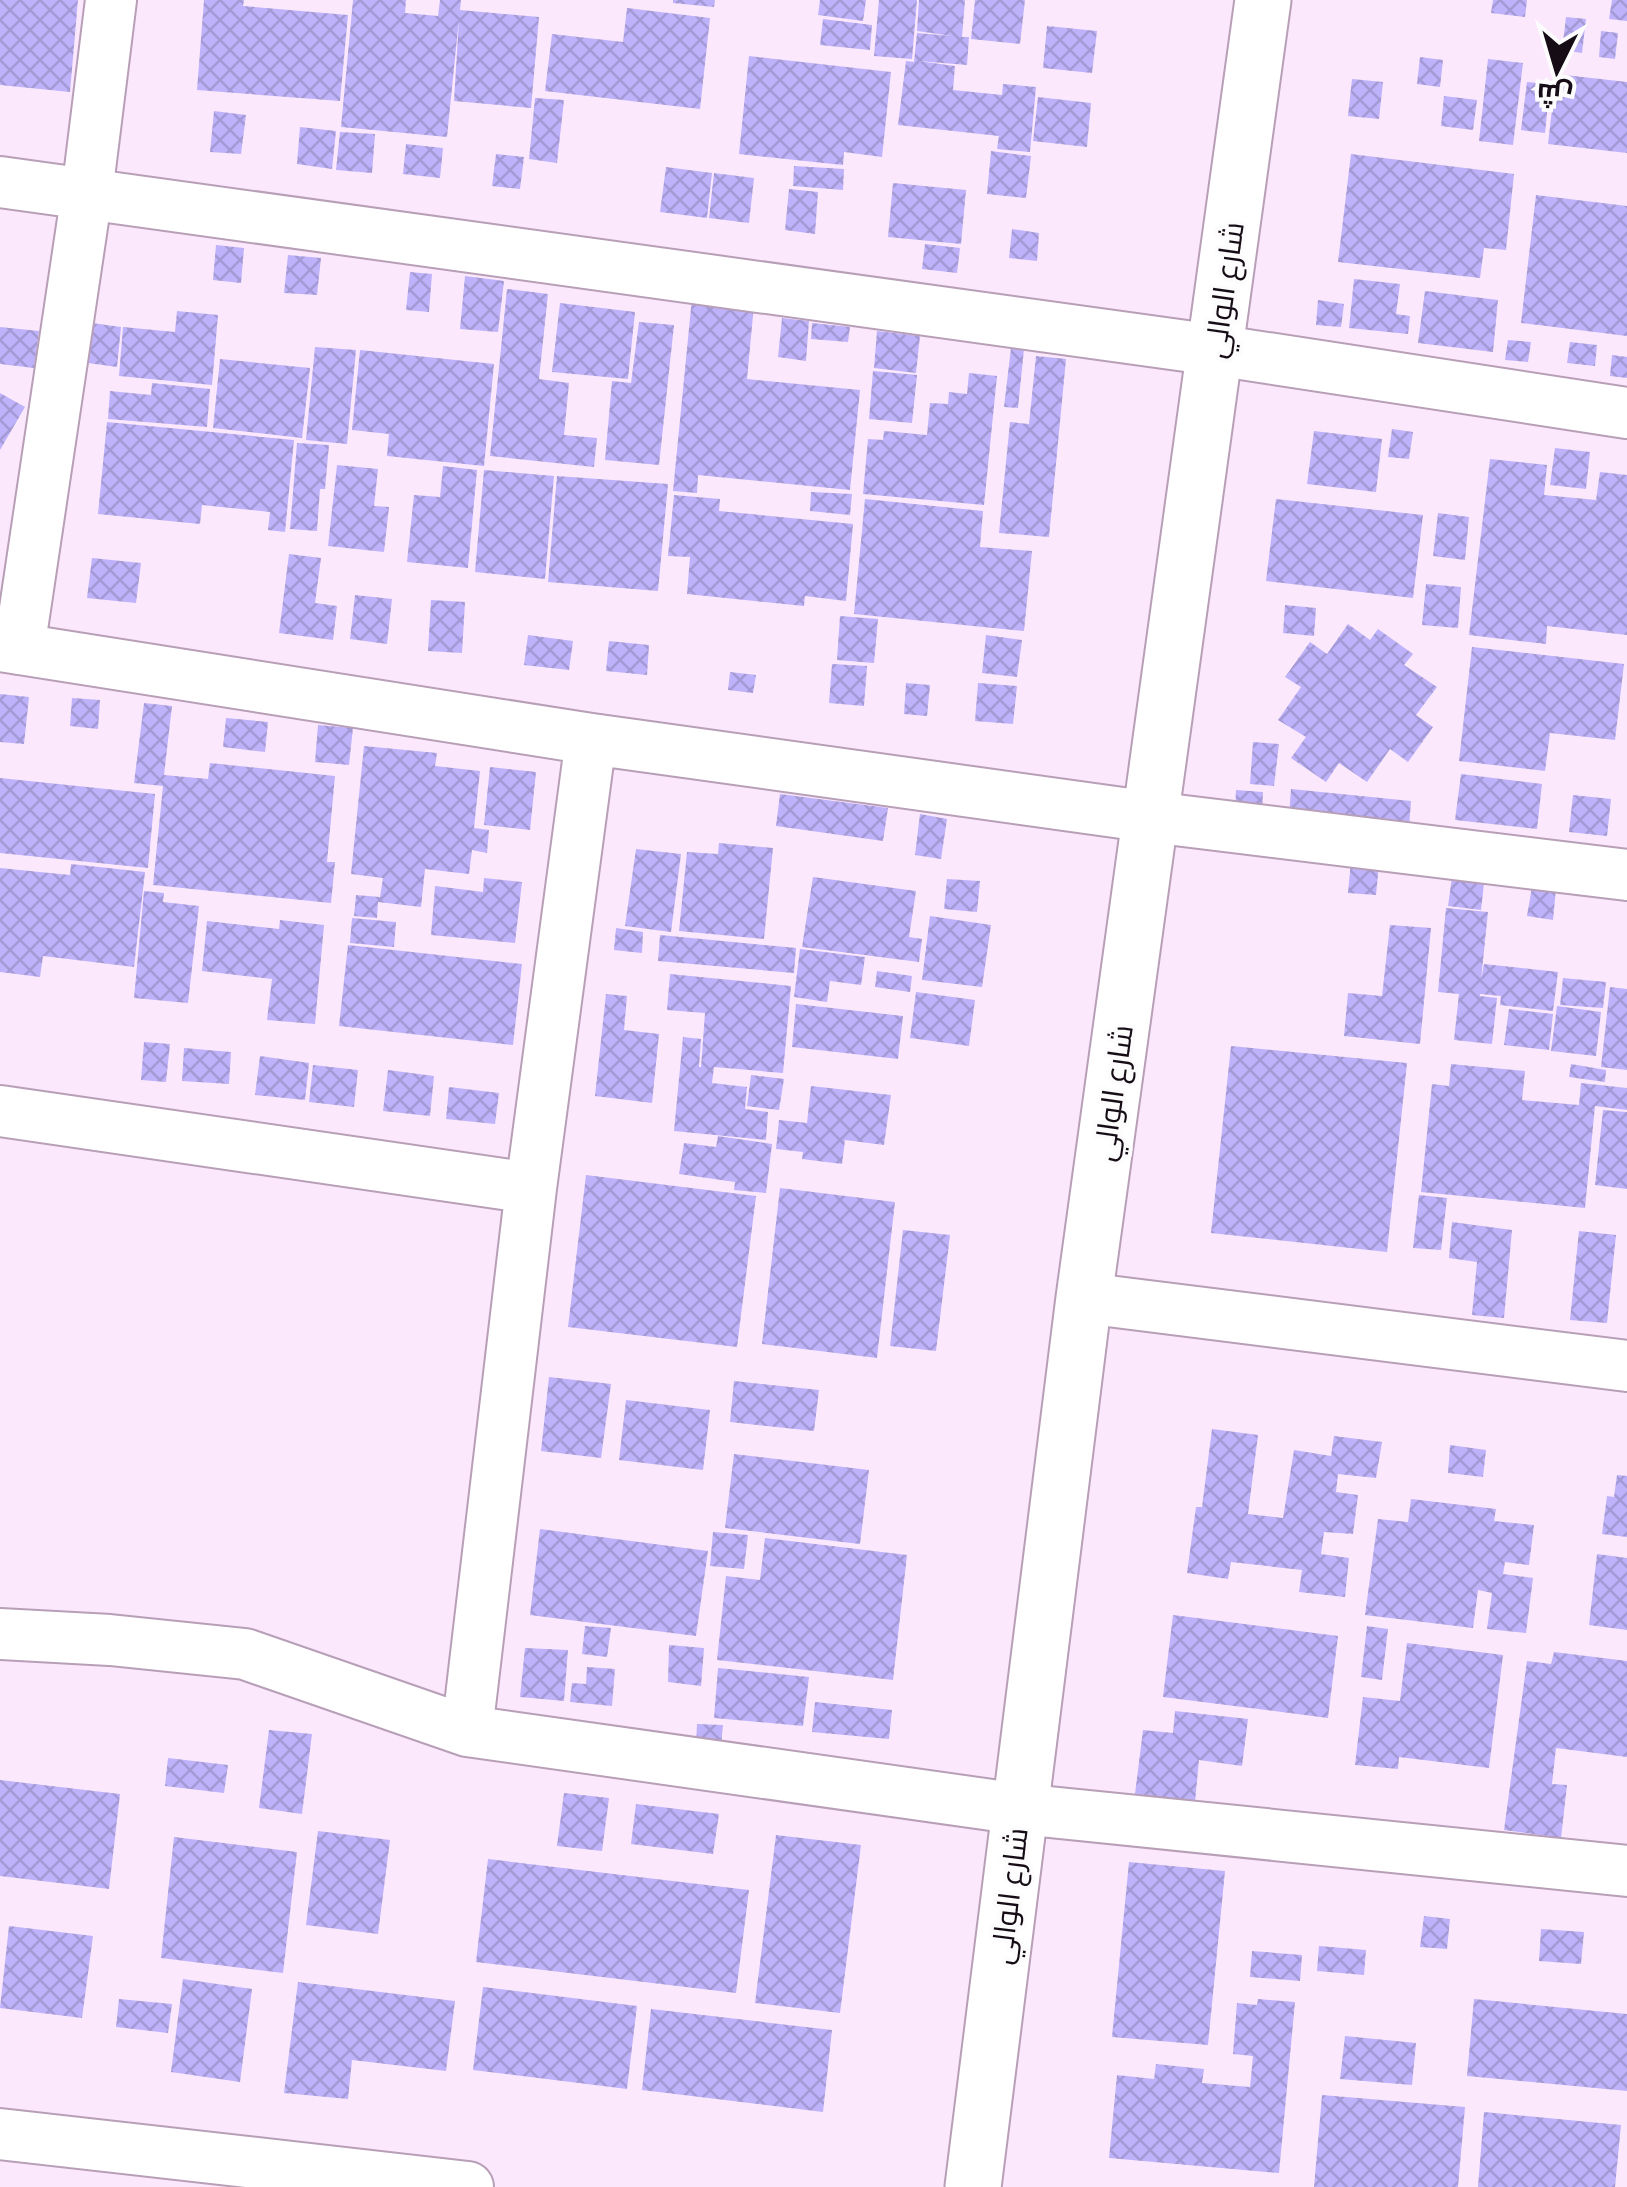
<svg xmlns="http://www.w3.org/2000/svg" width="1627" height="2187" font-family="'Source Serif 4',Cairo,serif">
  <defs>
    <pattern id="building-cross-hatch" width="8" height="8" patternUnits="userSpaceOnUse" patternTransform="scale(2.5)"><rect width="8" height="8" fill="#beb3fa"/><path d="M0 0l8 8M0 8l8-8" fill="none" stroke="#a299d5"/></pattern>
  </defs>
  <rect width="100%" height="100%" fill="#fce8fc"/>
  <path fill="url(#building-cross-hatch)" d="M0,0H78L70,92L0,85Z
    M204,0H244L243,6L348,15L340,101L197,90Z
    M353,0H406L405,13L438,16L440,0H461L460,10L539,17L531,108L454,101L459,19L447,137L341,127Z
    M673,0H715L714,7L673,3Z
    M820,0H866L863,21L818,15Z
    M879,0H917L912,59L874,56Z
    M919,0H965L962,37H969L967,65L918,61L955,66L953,90L1002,95L1003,84L1036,87L1030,152L997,149L999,136L898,125L906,61L914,62L917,33L952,36L917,31Z
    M975,0H1025L1020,44L971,39Z
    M1493,0H1527L1525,17L1491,13Z
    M1612,0H1627V21L1609,19Z
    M627,8L710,18L700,109L545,91L552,34L623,42Z
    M1566,17L1586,19L1582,53L1562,50Z
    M823,19L872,25L870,50L820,45Z
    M1047,26L1097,31L1092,73L1043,68Z
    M1601,31L1618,33L1615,59L1599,57Z
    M749,56L891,72L882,157L844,152L843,165L739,154Z
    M1420,57L1443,60L1440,87L1417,84Z
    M1488,59L1523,63L1513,145L1479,141Z
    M1556,74L1627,82V153L1548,144Z
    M1352,79L1383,82L1379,119L1348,116Z
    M1527,82L1550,84L1545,133L1521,130Z
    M1444,96L1477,100L1473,130L1441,126Z
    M1038,97L1091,103L1087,147L1033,141Z
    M535,98L564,100L557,163L529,159Z
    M214,111L246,115L241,154L210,152Z
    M300,127L336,131L332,169L297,164Z
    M340,132L375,134L372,173L336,170Z
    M406,144L443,148L440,178L403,174Z
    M991,151L1031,156L1026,198L987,194Z
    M496,154L524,157L520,189L492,186Z
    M1351,154L1514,174L1506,250L1484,248L1480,278L1338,262Z
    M794,166L844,169L843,190L793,186Z
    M666,167L712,173L707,218L660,212Z
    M714,173L754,178L749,223L709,218Z
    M893,183L966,190L961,244L888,237Z
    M789,189L818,192L815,234L785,230Z
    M1536,195L1627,206V336L1521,323Z
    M1012,229L1039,233L1037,261L1009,258Z
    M925,244L960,248L957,273L922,269Z
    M216,245L244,248L241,283L213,280Z
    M288,255L321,258L317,295L284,293Z
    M410,272L432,274L429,312L406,310Z
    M465,276L504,281L498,332L460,329Z
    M1354,279L1400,284L1396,314L1410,316L1408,334L1349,328Z
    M507,289L548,294L539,379L569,383L564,435L597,438L594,467L490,456Z
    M1425,291L1498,300L1493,352L1418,343Z
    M692,298L754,305L747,379L860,390L850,490L698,475L697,493L673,491Z
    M1318,300L1344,304L1341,327L1316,325Z
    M560,303L635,312L628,379L552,372Z
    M177,311L218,315L212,385L119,376L123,327L175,332Z
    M782,318L809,321L806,361L778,357Z
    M639,322L674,325L659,465L605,460L612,381L631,383Z
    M92,323L121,327L117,367L88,363Z
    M812,323L850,327L848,342L811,339Z
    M0,327L39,331L34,368L0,364Z
    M877,331L920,336L916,373L874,368Z
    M1508,340L1531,342L1528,362L1505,360Z
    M1570,342L1597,345L1595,366L1567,363Z
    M315,347L356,350L347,444L306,440Z
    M1011,348L1024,349L1018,408L1004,407Z
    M360,350L494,364L484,466L387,456L389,434L352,430Z
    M1612,355L1627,357V378L1610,376Z
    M1036,356L1066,359L1049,537L999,533L1010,422L1029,424Z
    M220,359L310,368L302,438L213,428Z
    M873,371L917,375L912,423L869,419Z
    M969,373L997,376L984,505L863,494L868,439L883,440L884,431L927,435L930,403L948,404L949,392L967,394Z
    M152,383L210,389L207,427L108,419L110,391L151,395Z
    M0,393L25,407L0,450Z
    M107,422L294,440L285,532L268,530L270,512L202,505L200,524L98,514Z
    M1392,429L1413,432L1409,459L1388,457Z
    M1314,431L1382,439L1376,492L1307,484Z
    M297,443L329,445L325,489H320L317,531L290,529Z
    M1555,448L1590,452L1586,489L1550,485Z
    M1490,459L1547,465L1544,495L1596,500L1600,472L1627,475V635L1547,626L1546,644L1469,635Z
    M337,465L378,469L374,506L389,507L384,552L328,546Z
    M443,466L477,470L468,568L407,562L414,495L440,497Z
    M484,470L554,476L545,579L475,572Z
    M557,476L668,484L658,591L548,582Z
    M811,492L852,494L850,515L810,511Z
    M674,495L720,499L719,511L853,524L846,601L805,596L804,606L687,594L690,557L668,556Z
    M865,499L983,511L980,547L1032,551L1024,631L854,614Z
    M1276,499L1423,515L1413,598L1266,581Z
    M1438,513L1469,517L1465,560L1433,556Z
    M289,554L321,558L315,603L337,606L333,640L279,633Z
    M92,558L141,563L136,603L87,598Z
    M1426,584L1461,587L1458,628L1422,625Z
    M355,595L392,599L387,644L350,639Z
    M431,600L465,602L462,653L428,651Z
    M1285,605L1316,608L1314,636L1283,633Z
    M840,616L878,619L874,663L837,660Z
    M1348,624L1370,640L1378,629L1413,654L1404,665L1437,687L1416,715L1433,727L1408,762L1390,749L1367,782L1339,763L1326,782L1291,758L1306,737L1278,720L1301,687L1285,677L1310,642L1327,654Z
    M528,635L573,641L569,670L524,665Z
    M986,635L1022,640L1017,677L982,673Z
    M609,641L649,645L647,675L606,671Z
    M1472,647L1624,664L1615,740L1550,733L1545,771L1459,761Z
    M832,664L867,666L864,706L829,703Z
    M730,672L756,675L753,693L728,690Z
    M906,683L930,685L927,716L904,714Z
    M978,683L1017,686L1013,724L975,721Z
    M0,694L29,697L24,744L0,742Z
    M72,698L100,700L98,729L70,726Z
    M144,703L172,706L164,775L208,779L210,763L335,776L327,862H335L331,903L153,885L163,786L134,783Z
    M226,718L268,722L265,752L223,747Z
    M318,725L353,728L349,765L315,762Z
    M1253,742L1279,744L1274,786L1250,784Z
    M364,746L437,753L435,766L480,771L474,828L489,830L487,853L472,850L469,874L425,869L421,907L378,902L377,918L354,916L356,895L380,897L383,878L351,874Z
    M490,767L536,772L530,830L484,825Z
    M1461,774L1542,784L1537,829L1455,820Z
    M0,778L155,794L148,868L0,853Z
    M1291,789L1411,801L1409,828L1289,815Z
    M1236,790L1263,792L1262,813L1235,812Z
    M780,794L888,808L883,841L776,826Z
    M1573,795L1611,799L1607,836L1569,832Z
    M920,814L947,819L941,859L915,855Z
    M719,843L773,848L764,939L679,931L687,852L718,854Z
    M636,849L681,854L671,932L625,926Z
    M1351,861L1379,864L1376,895L1348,893Z
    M71,864L145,872L134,967L43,956L40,977L0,972V868L70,875Z
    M1453,870L1485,874L1481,910L1448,906Z
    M813,877L916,891L909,937L922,939L919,962L802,947Z
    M484,878L522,882L515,943L431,935L435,886L483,892Z
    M947,879L980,881L977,912L944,909Z
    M1532,887L1556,888L1553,920L1527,916Z
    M144,891L164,893L163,902L199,906L188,1003L134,998Z
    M1446,908L1488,912L1481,980L1484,964L1558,972L1553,1011L1500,1005L1501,996L1480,994V996L1497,998L1492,1044L1454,1040L1459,994L1438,992Z
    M930,916L991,925L982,987L922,980Z
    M352,918L396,922L394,947L350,943Z
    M280,920L324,925L315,1024L267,1020L272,979L202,971L207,921L279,929Z
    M1390,925L1431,928L1420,1044L1344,1036L1348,993L1382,996Z
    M616,928L643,932L642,953L614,950Z
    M660,935L796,948L794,973L658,961Z
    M348,945L522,964L513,1045L339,1026Z
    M800,949L865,957L861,985L830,981L827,1002L794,997Z
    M877,971L912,976L910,992L875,987Z
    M670,974L791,986L783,1073L714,1067L712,1083L747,1087L745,1109L768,1112L766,1140L674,1131L683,1037L701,1039L699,1067H701L705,1013L667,1010Z
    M1563,978L1606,982L1603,1008L1560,1005Z
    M1610,987L1627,989V1070L1601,1067Z
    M916,992L975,1000L969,1046L910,1038Z
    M606,994L627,996L624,1030L659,1034L652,1103L595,1096Z
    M796,1004L903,1016L898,1059L792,1047Z
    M1557,1006L1601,1012L1596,1056L1551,1051Z
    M1509,1009L1553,1014L1549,1050L1504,1045Z
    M144,1042L170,1044L166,1082L141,1080Z
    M1231,1046L1407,1063L1387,1252L1211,1233Z
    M184,1048L231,1052L229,1084L182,1081Z
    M260,1056L309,1063L305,1100L255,1095Z
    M1451,1064L1525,1071L1522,1100L1579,1105L1581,1083L1627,1088V1110L1595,1106L1585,1208L1421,1192L1432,1084L1449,1086Z
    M1571,1064L1606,1070L1605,1082L1569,1077Z
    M313,1065L358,1070L354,1107L309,1102Z
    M388,1070L434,1076L430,1116L383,1111Z
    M751,1075L784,1079L779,1110L747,1106Z
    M811,1086L891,1095L884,1145L845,1140L842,1164L802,1159L803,1152L776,1149L779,1120L807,1123Z
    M449,1087L499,1093L495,1124L446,1119Z
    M1603,1110L1627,1112V1189L1595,1185Z
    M718,1136L772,1144L766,1193L734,1190L735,1182L679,1174L684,1143L716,1147Z
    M586,1175L756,1196L737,1347L568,1327Z
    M780,1188L895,1202L877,1358L762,1344Z
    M1419,1195L1447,1198L1441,1250L1413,1248Z
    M1452,1222L1512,1230L1504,1318L1472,1315L1477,1262L1449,1258Z
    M903,1230L950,1235L936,1351L890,1346Z
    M1579,1231L1616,1235L1607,1323L1570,1320Z
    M549,1377L611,1384L601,1458L541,1451Z
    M734,1381L819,1390L814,1431L730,1422Z
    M626,1400L710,1410L703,1470L619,1460Z
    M1212,1429L1258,1435L1248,1514L1283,1518L1294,1450L1331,1456L1334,1436L1382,1442L1376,1478L1338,1474L1336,1492L1358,1495L1353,1534L1324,1532L1321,1554L1349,1558L1345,1597L1299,1592L1302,1570L1231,1562L1228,1579L1187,1573L1196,1507H1202Z
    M1450,1445L1486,1450L1483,1477L1448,1473Z
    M734,1454L869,1470L860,1544L725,1528Z
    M1617,1475L1627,1476V1537L1602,1534L1607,1496L1614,1497Z
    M1411,1499L1496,1509L1494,1521L1534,1525L1529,1565L1505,1562L1503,1574L1533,1578L1526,1633L1487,1629L1492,1593L1478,1590L1473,1628L1365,1615L1378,1519L1408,1522Z
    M540,1529L708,1551L696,1636L530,1615Z
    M713,1532L748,1535L744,1569L710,1566Z
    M765,1538L907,1555L893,1680L717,1660L726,1576L760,1580Z
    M1597,1554L1627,1558V1630L1589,1625Z
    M1173,1615L1338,1636L1328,1718L1163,1697Z
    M585,1626L611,1628L607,1657L582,1654Z
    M1367,1626L1388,1629L1382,1680L1361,1677Z
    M1407,1643L1503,1655L1489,1768L1399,1757L1398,1769L1355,1765L1363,1697L1400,1701Z
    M669,1645L704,1648L701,1686L668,1682Z
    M525,1648L568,1650L564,1701L520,1697Z
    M1554,1652L1627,1661V1757L1556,1748L1552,1784L1567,1785L1561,1838L1504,1830L1527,1661L1551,1664Z
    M587,1667L615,1669L612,1706L570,1702L572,1683L586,1684Z
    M718,1668L809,1677L803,1726L714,1718Z
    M815,1702L892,1710L889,1739L812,1732Z
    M1175,1711L1248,1719L1242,1766L1199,1760L1195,1802L1135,1794L1143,1730L1173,1733Z
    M697,1724L723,1725L721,1746L696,1744Z
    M269,1730L312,1734L302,1814L259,1808Z
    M168,1758L228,1765L224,1793L165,1786Z
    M0,1780L120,1794L109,1889L0,1876Z
    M564,1793L609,1798L602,1851L557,1846Z
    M636,1804L719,1814L713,1854L631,1844Z
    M318,1831L390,1840L378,1934L306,1925Z
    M776,1835L861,1845L840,2013L755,2003Z
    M174,1837L297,1852L283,1973L161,1958Z
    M488,1859L749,1890L736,1993L476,1962Z
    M1129,1862L1225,1871L1208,2045L1112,2037Z
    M1424,1916L1450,1919L1447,1949L1420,1947Z
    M9,1926L93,1936L82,2018L0,2008Z
    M1541,1929L1584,1932L1581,1964L1539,1961Z
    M1319,1946L1366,1950L1364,1975L1317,1971Z
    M1252,1951L1302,1955L1300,1981L1250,1977Z
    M183,1979L252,1989L240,2082L171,2072Z
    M298,1982L455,2001L446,2071L352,2060L348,2099L284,2093Z
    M483,1987L637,2006L627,2089L473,2070Z
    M119,1999L172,2004L168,2033L116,2027Z
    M1258,1999L1295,2002L1279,2173L1109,2158L1117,2075L1154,2079L1156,2064L1204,2069L1202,2083L1250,2087L1253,2056L1233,2054L1237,2003L1257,2005Z
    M1474,1999L1627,2014V2091L1467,2076Z
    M651,2009L832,2030L823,2112L642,2090Z
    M1345,2036L1416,2043L1412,2085L1340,2079Z
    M1322,2095L1465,2107L1458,2187H1314Z
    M1484,2112L1621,2125L1615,2187H1478Z"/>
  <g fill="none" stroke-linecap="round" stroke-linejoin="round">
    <defs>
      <path id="street" d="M0,182L1215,350L1627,413
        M0,646L591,739L1151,817L1627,875
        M19,649L87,193L111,0
        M0,1111L531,1188
        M1084,1298L1627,1366
        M0,1634L110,1640L245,1654L467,1731L1020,1809L1627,1871
        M467,1731L531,1188L591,739
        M0,2134L468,2187"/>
      <path id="secondary" d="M973,2187L1084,1298L1263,0"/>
    </defs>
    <use href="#street" stroke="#b89fb8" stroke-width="54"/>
    <use href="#secondary" stroke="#b89fb8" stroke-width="59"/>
    <use href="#street" stroke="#fff" stroke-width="50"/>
    <use href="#secondary" stroke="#fff" stroke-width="55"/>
  </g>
  <g text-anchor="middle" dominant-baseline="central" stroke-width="8" stroke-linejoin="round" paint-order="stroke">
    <g font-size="30" fill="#150c15" stroke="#fcfcfc">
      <text transform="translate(1224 290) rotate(-82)">شارع الوالي</text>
      <text transform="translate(1113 1093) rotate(-82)">شارع الوالي</text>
      <text transform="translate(1009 1896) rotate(-83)">شارع الوالي</text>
    </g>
  </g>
  <g transform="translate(1557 70) rotate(185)" stroke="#fcfcfc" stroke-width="8" paint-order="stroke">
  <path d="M0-8L18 38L0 25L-18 38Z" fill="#150c15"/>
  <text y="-15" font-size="28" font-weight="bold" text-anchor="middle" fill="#150c15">ش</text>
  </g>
</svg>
